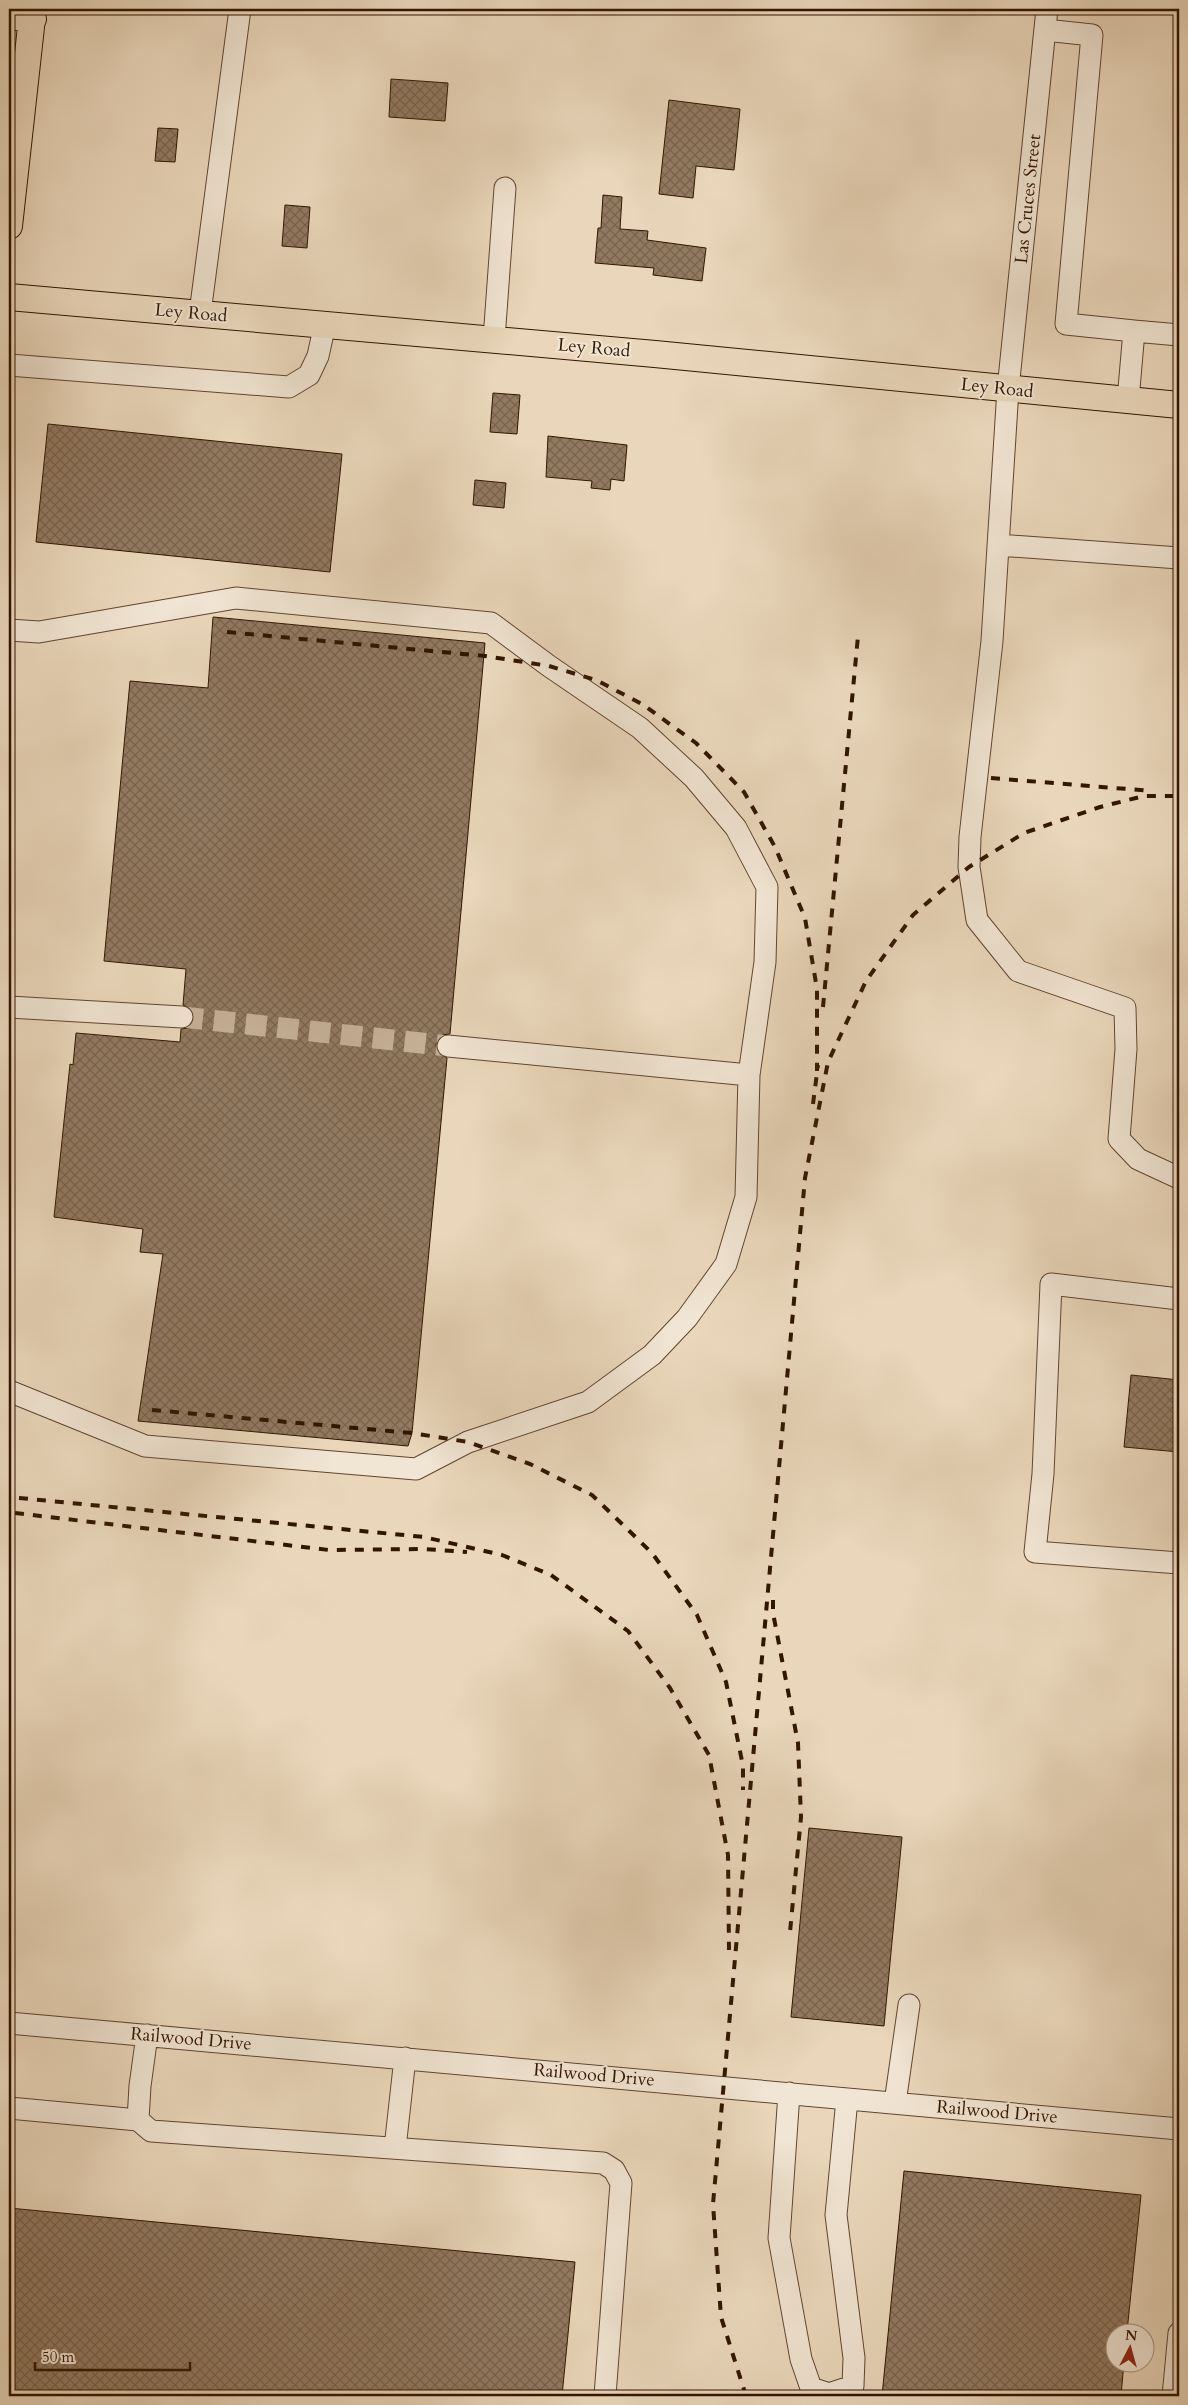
<svg xmlns="http://www.w3.org/2000/svg" width="1188" height="2405" font-family="Cardo,serif">
  <defs>
    <pattern id="building-cross-hatch" width="8" height="8" patternUnits="userSpaceOnUse" patternTransform="scale(1.25)"><rect width="8" height="8" fill="#927a61"/><path d="M0 0l8 8M0 8l8-8" fill="none" stroke="#78634e"/></pattern>
  </defs>
  <rect width="100%" height="100%" fill="#ead7bb"/>
  <filter id="stains"><feTurbulence type="fractalNoise" baseFrequency=".004" numOctaves="4"/><feColorMatrix values="0 0 0 0 .2 0 0 0 0 .09 0 0 0 0 .02 0 0 0 .5 -.17"/></filter>
  <radialGradient id="worn" r=".72"><stop offset=".6" stop-color="#630" stop-opacity="0"/><stop offset="1" stop-color="#630" stop-opacity=".3"/></radialGradient>
  <path fill="url(#building-cross-hatch)" stroke="#321500" d="M391,79L448,83L445,121L389,117Z
    M669,100L740,109L734,170L696,166L693,198L659,194Z
    M158,128L178,129L175,162L155,161Z
    M603,195L622,197L620,229L648,231L647,240L706,248L702,281L653,275L654,268L595,263L598,228H601Z
    M285,205L310,207L307,248L282,246Z
    M493,393L520,395L517,434L490,432Z
    M48,424L342,454L330,572L36,542Z
    M548,436L627,445L624,481L611,479L610,490L591,488L592,481L546,477Z
    M475,480L506,483L504,508L473,505Z
    M213,617L485,643L450,1034L442,1035L436,1044L437,1052L447,1058L412,1433L408,1446L138,1421L163,1254L140,1252L143,1229L54,1217L70,1064L73,1065L76,1033L180,1042L181,1029L188,1028L194,1018L193,1011L183,1005L186,969L104,961L130,681L208,688Z
    M1131,1375L1179,1380V1452L1124,1447Z
    M809,1828L902,1837L884,2026L791,2017Z
    M904,2171L1141,2195L1127,2332H1116V2362H1124L1121,2396H882Z
    M9,2208L575,2262L562,2396H9Z"/>
  <g fill="none" stroke-linecap="round" stroke-linejoin="round">
    <path stroke="#c5b096" stroke-width="21" stroke-dasharray="21 11" stroke-linecap="butt" d="M182,1017L448,1046"/>
    <defs>
      <path id="minor" d="M1047,9L1008,389L992,641L970,837L969,867L977,920L1018,971L1125,1008L1126,1049L1119,1139L1138,1159L1179,1178
        M1045,30L1092,35L1066,324L1134,331
        M200,313L240,9
        M494,339L505,188
        M9,365L289,387L309,375L318,356L325,324
        M1128,400L1134,331L1179,335
        M998,545L1179,558
        M9,630L39,632L236,598L491,623L549,666L640,728L694,778L736,828L767,887L765,962L749,1075L746,1197L726,1264L687,1318L652,1355L588,1402L468,1442L416,1469L145,1446L9,1391
        M9,1007L182,1017
        M448,1046L749,1075
        M1179,1299L1051,1284L1043,1474L1035,1552L1179,1563
        M9,2023L1179,2129
        M147,2035L140,2086L138,2120L151,2131L603,2163L614,2170L621,2183L605,2396
        M789,2093L779,2238L801,2359L811,2388L829,2394L853,2386L854,2358L836,2215L847,2099
        M895,2103L909,2005
        M9,2108L138,2120
        M395,2148L405,2058
        M1173,2396L1179,2333"/>
      <path id="major" d="M9,16L33,19
        M9,226L33,9
        M9,297L655,354L1179,405"/>
    </defs>
    <use href="#minor" stroke="#60462f" stroke-width="23"/>
    <use href="#major" stroke="#321500" stroke-width="28"/>
    <use href="#minor" stroke="#f1e5d3" stroke-width="21"/>
    <use href="#major" stroke="#ead7bb" stroke-width="26"/>
    <path stroke="#321500" stroke-width="4" stroke-dasharray="9 9" stroke-linecap="butt" d="M227,632L485,656L549,666L596,680L642,704L696,743L744,792L775,847L805,918L817,989V1071
      M991,778L1152,791
      M823,1007L858,636
      M813,1104L818,1065
      M152,1410L412,1433L468,1442L530,1464L592,1495L652,1553L697,1615L726,1682L743,1766V1790
      M19,1498L424,1537L502,1555L551,1575L628,1631L670,1688L709,1755L728,1855L729,1950
      M15,1513L329,1550L424,1549L467,1552
      M773,1600V1613L798,1743L801,1817L790,1932
      M746,2396L721,2317L713,2204L805,1178L828,1062L866,981L913,915L969,867L1024,833L1100,807L1144,796H1179"/>
  </g>
  <g text-anchor="middle" dominant-baseline="central" stroke-width="4" stroke-linejoin="round" paint-order="stroke">
    <g font-size="18" fill="#321500" stroke="#f1e5d3">
      <text transform="translate(1028 199) rotate(-84)">Las Cruces Street</text>
      <text transform="translate(191 313) rotate(5)">Ley Road</text>
      <text transform="translate(594 348) rotate(5)">Ley Road</text>
      <text transform="translate(997 388) rotate(6)">Ley Road</text>
      <text transform="translate(191 2039) rotate(5)">Railwood Drive</text>
      <text transform="translate(594 2075) rotate(5)">Railwood Drive</text>
      <text transform="translate(997 2112) rotate(5)">Railwood Drive</text>
    </g>
  </g>
  <rect width="1188" height="2405" fill="none" stroke="#ead7bb" stroke-width="30"/>
  <rect x="10" y="10" width="1168" height="2385" fill="none" stroke="#321500" stroke-width="2.5"/>
  <rect x="15" y="15" width="1158" height="2375" fill="none" stroke="#321500"/>
  <g transform="translate(1130 2348) rotate(6)"><circle r="24" fill="#f1e5d3" stroke="#a5927f"/>
  <path d="M0-4L9 19L0 12L-9 19Z" fill="#8f2418"/>
  <text y="-8" font-size="14" font-weight="bold" text-anchor="middle" fill="#321500">N</text>
  </g>
  <path d="M35 2362v8h155v-8" fill="none" stroke="#321500" stroke-width="2.5"/>
  <text x="42" y="2362" font-size="15" fill="#321500" stroke="#f1e5d3" stroke-width="4" paint-order="stroke">50 m</text>
  <rect width="100%" height="100%" filter="url(#stains)"/>
  <rect width="100%" height="100%" fill="url(#worn)"/>
</svg>
